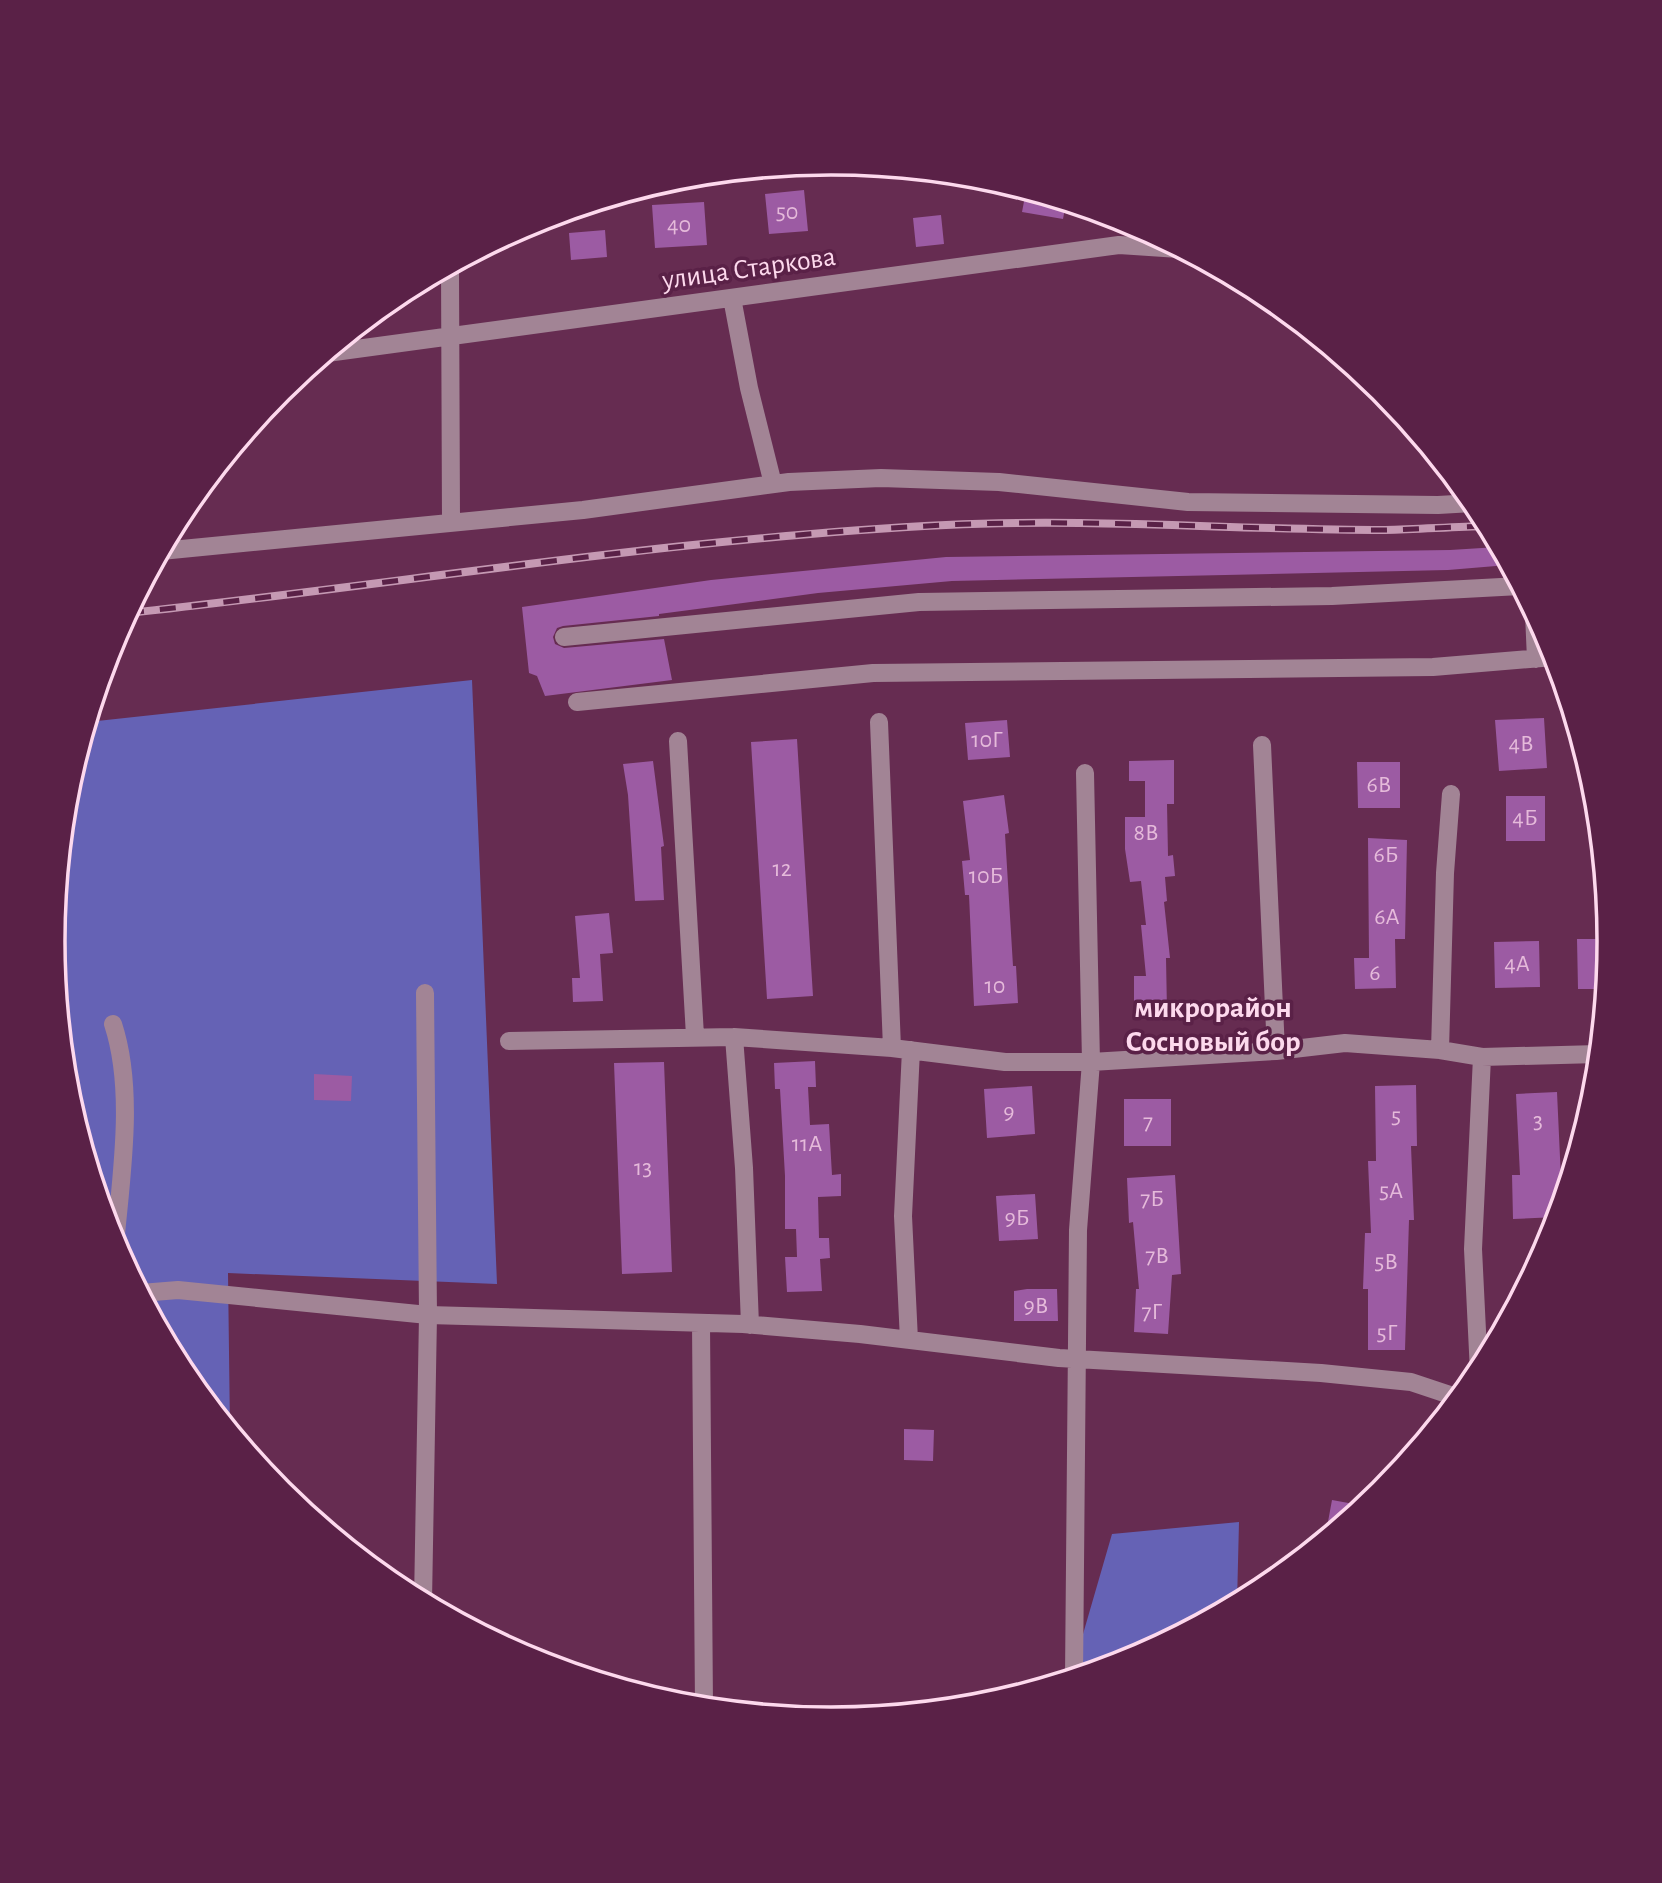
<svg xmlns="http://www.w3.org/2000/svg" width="1662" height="1883" font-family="'Alegreya Sans',sans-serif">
  <rect width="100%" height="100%" fill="#662c51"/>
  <path fill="#6562b5" d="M472,680L497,1284L228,1273L230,1430L183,1374L112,1239L67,1093L53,941L68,789L88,722Z
    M1239,1522L1237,1603L1129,1661L1070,1679L1112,1534Z"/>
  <path fill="#9c5ba3" d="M804,190L808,231L769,234L765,194Z
    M1026,191L1066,203L1063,219L1022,212Z
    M704,202L707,245L655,248L652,205Z
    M941,215L944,244L916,247L913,218Z
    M605,230L607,257L571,260L569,233Z
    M1498,547L1508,565L1448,570L952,581L818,593L659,614V616L563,626L557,628L553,637L555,644L564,648L664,639L672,680L545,696L537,676L529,673L522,607L711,580L946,557L1450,550Z
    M1544,718L1547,768L1499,771L1495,720Z
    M1007,720L1010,757L968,760L965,723Z
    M797,739L813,996L767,999L751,742Z
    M1174,760V804H1167L1168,856L1173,855L1175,876L1165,877L1167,901L1164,902L1170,958H1166L1167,1011H1134V976H1146L1141,925H1146L1141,881L1130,882L1125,849V817H1145V781H1129V761Z
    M653,761L664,846L661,847L664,900L635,901L628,795L623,764Z
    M1357,762H1400V808H1358Z
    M1004,795L1009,833L1005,834L1013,966H1016L1018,1003L974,1006L969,895H965L962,861L970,860L963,801Z
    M1506,796H1545V841H1506Z
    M1368,838L1407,840L1405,939H1395L1396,988L1355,989L1354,958H1369Z
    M609,913L613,953L600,954L603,1001L573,1002L572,978H580L575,916Z
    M1577,939H1609L1605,989H1578Z
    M1539,941L1540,987L1495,988L1494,942Z
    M815,1061L816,1087H808L810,1125L829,1124L832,1175L841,1174V1196L818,1197L819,1238H829L830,1258L820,1259L822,1291L787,1292L785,1257H797L796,1229H785V1176L780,1089H775L774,1063Z
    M664,1062L672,1272L622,1274L614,1063Z
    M314,1074L352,1076L351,1101L314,1100Z
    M1416,1085L1417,1146H1411L1414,1220H1409L1405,1350H1368V1289H1363L1365,1233H1371L1368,1161H1376L1375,1086Z
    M1032,1086L1035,1134L987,1138L984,1089Z
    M1557,1092L1562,1201L1557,1217L1513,1219L1512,1175H1520L1516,1094Z
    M1124,1099H1171V1146H1124Z
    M1175,1175L1181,1274L1172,1275L1168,1334L1134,1332L1136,1289H1139L1133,1222L1129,1223L1127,1178Z
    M1035,1194L1038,1239L999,1241L996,1196Z
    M1027,1289H1057L1058,1321H1014V1291Z
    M904,1429L934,1430L933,1461L904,1460Z
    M1332,1500L1365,1506L1325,1538Z"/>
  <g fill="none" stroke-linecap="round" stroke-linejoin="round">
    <path stroke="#a28495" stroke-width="18" d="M450,267L451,522
      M732,298L749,388L773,484
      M327,353L1119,245L1179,249
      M161,551L583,510L789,482L881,478L999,482L1188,502L1438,505L1473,503
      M1534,614L1536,659
      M564,637L919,602L1332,596L1520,586
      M577,702L873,673L1433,667L1554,657
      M879,722L892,1048
      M678,741L695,1036
      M1262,745L1276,1051
      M113,1024C135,1091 121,1176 115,1245
      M734,1037L744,1168L750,1325
      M509,1041L734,1037L892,1048L1005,1062H1091L1276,1051L1345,1043L1440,1050L1482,1057L1598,1054
      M1440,1050L1445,873L1451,794
      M141,1293L178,1290L428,1315L743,1324L860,1334L1059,1358L1321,1373L1411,1382L1459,1398
      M701,1323L704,1707
      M909,1340L903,1216L911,1050
      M1479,1372L1473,1249L1482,1057
      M423,1602L428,1315L425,993
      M1074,1677L1078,1230L1091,1062L1085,773"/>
    <defs>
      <path id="rail" d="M128,613C401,584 672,538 946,525C1092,518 1238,530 1385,530C1419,529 1453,527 1487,526"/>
    </defs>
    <use href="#rail" stroke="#c599b3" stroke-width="8"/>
    <use href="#rail" stroke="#5a2147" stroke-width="5" stroke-dasharray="16" stroke-linecap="butt"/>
  </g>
  <g text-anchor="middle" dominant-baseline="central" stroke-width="7" stroke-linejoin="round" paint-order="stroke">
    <g font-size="24" fill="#e5bada">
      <text x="787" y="212">50</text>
      <text x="679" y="225">40</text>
      <text x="987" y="740">10Г</text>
      <text x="1521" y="744">4В</text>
      <text x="1379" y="785">6В</text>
      <text x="1525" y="818">4Б</text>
      <text x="1146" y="833">8В</text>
      <text x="1386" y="855">6Б</text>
      <text x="782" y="869">12</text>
      <text x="986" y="876">10Б</text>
      <text x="1387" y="917">6А</text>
      <text x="1517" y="964">4А</text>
      <text x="1375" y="973">6</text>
      <text x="995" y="986">10</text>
      <text x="1009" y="1112">9</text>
      <text x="1396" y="1116">5</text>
      <text x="1538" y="1121">3</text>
      <text x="1148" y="1122">7</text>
      <text x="807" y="1144">11А</text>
      <text x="643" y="1168">13</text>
      <text x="1391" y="1191">5А</text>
      <text x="1152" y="1199">7Б</text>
      <text x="1017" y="1218">9Б</text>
      <text x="1157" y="1256">7В</text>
      <text x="1386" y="1262">5В</text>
      <text x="1036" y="1306">9В</text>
      <text x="1152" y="1312">7Г</text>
      <text x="1387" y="1333">5Г</text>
    </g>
    <g font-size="28" fill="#fdd9ed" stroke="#5a2147">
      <text transform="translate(749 269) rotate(-8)">улица Старкова</text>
    </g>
    <g font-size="30" font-weight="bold" fill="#fdd9ed" stroke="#5a2147">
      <text x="1213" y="1008">микрорайон<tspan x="1213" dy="34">Сосновый бор</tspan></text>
    </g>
  </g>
  <path d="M0 0H1662V1883H0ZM65 941a766 766 0 1 1 1532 0a766 766 0 1 1-1532 0Z" fill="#5a2147" fill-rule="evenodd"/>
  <path fill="none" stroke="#fdd9ed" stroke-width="3.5" d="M65 941a766 766 0 1 1 1532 0a766 766 0 1 1-1532 0Z"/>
</svg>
